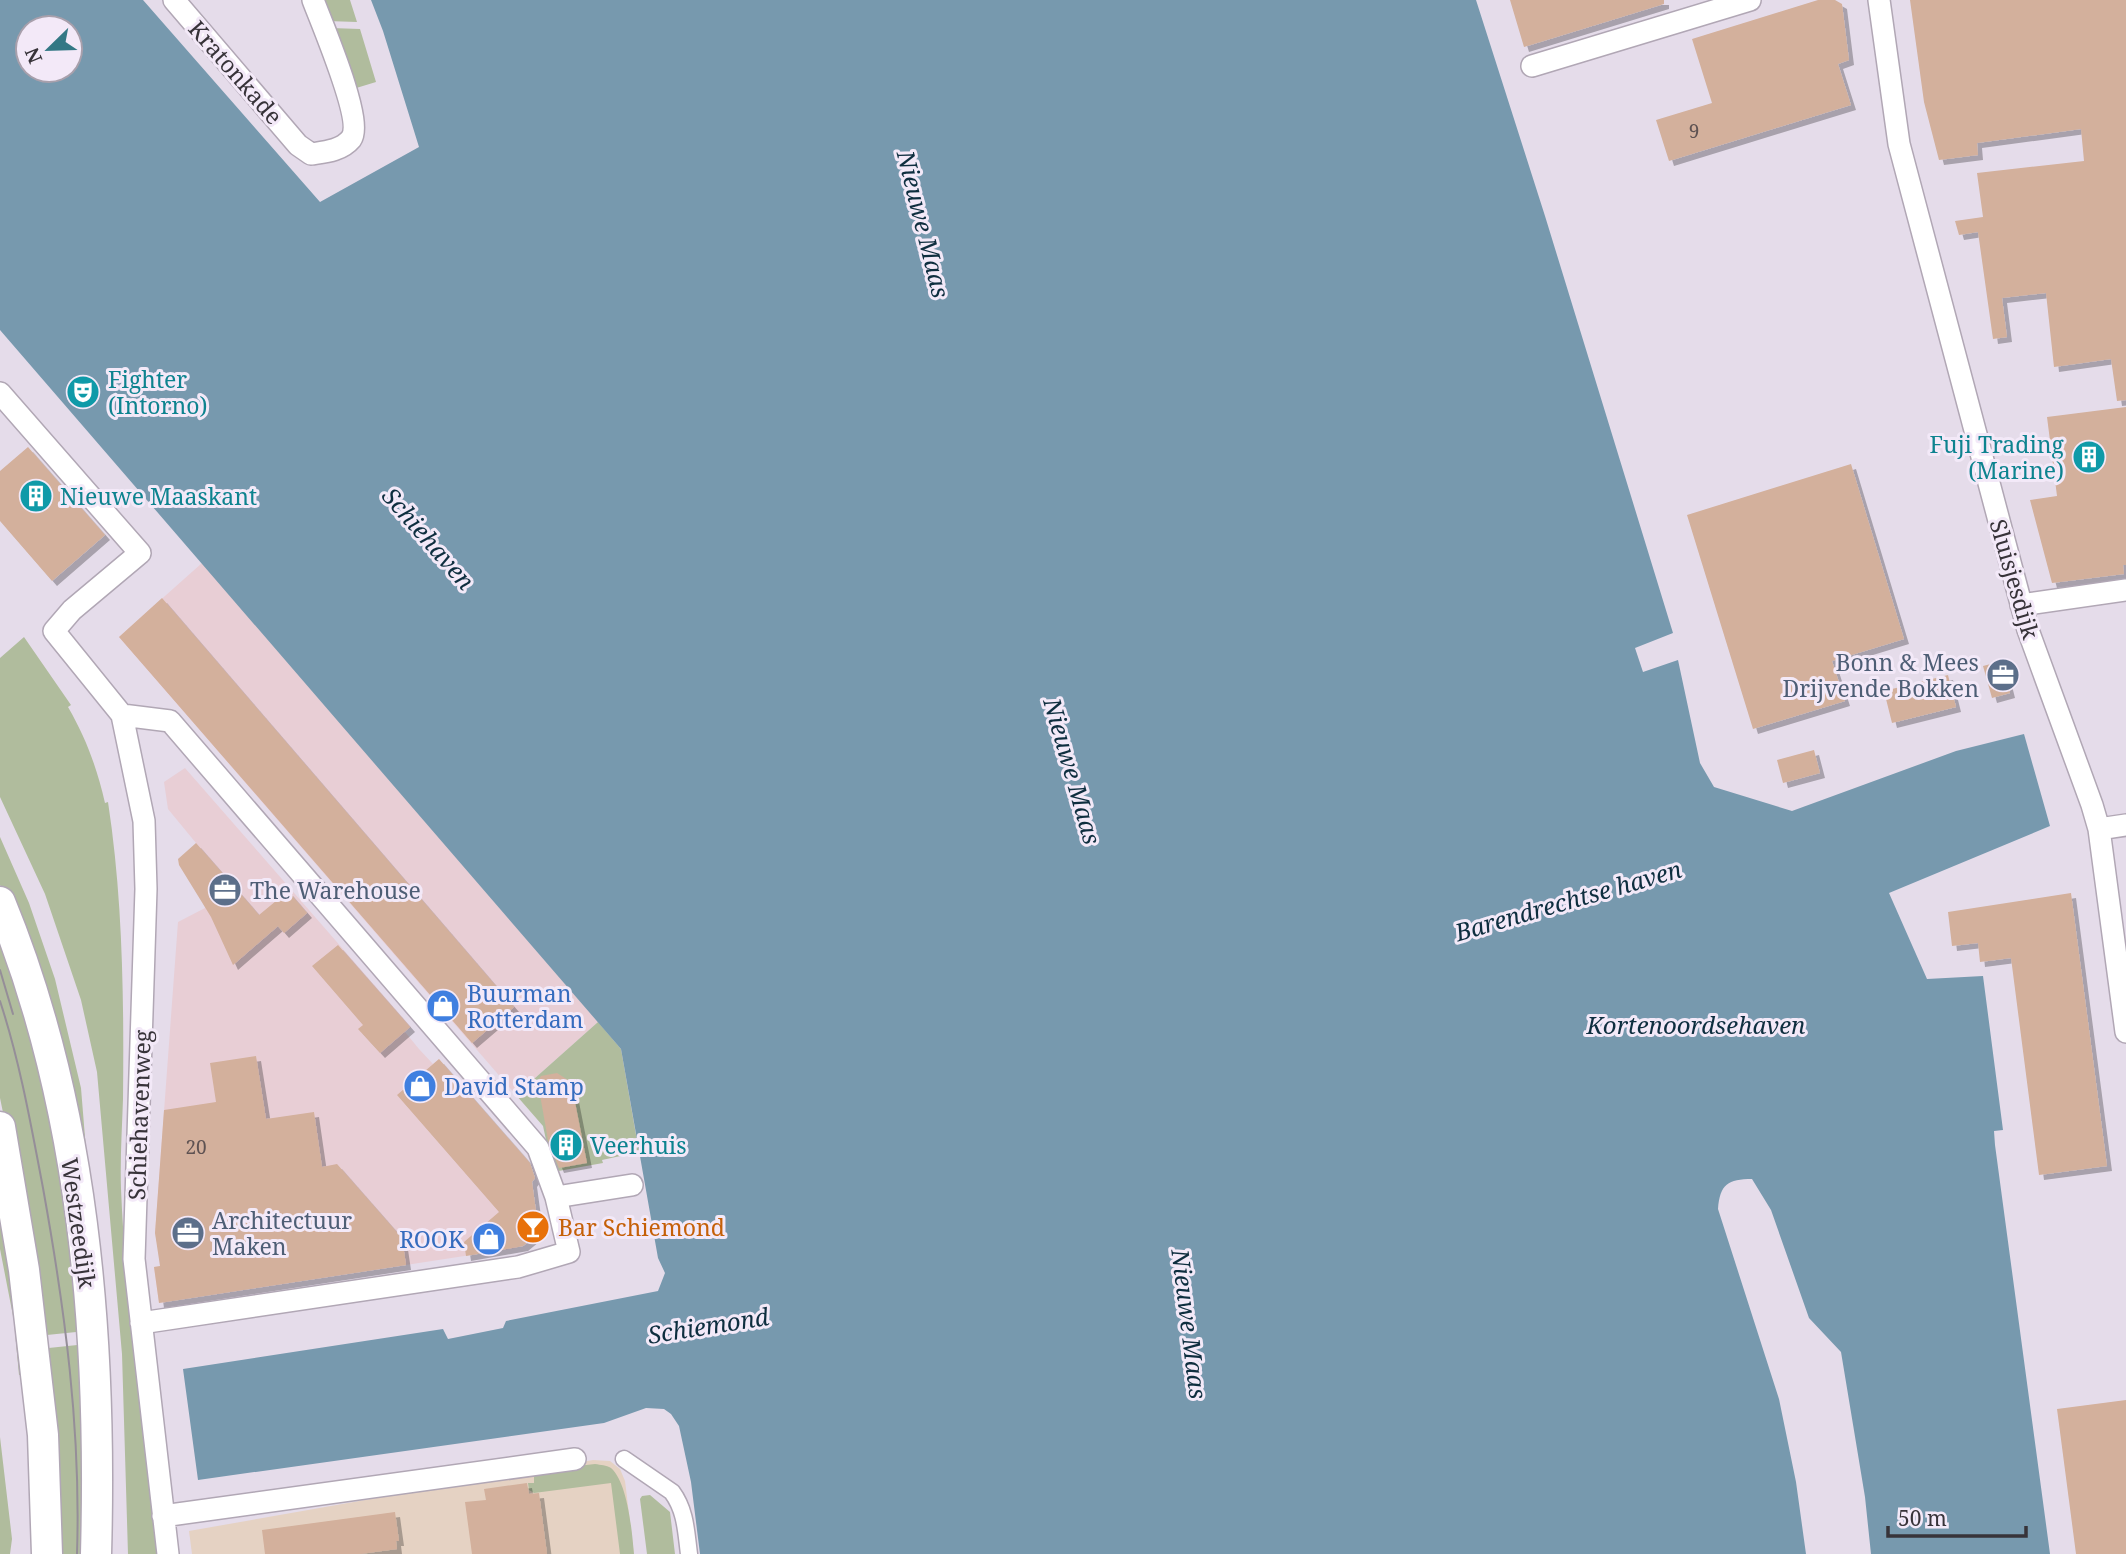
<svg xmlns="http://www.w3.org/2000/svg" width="2126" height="1554" font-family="'Noto Serif',serif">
  <defs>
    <filter id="shadow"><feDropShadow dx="5" dy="5" stdDeviation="0" flood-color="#0004"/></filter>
  </defs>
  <rect width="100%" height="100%" fill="#e5dcea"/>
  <path fill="#e8ced5" d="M202,563L598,1022L516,1095L119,637Z
    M185,768L411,1027L405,1032L419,1049L433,1064L439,1059L529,1163L538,1226L534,1237L527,1243L516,1248L159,1303L154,1267L162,1266L155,1233L178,922L205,908L196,843L168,809L164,782Z"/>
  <path fill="#e5d2c3" d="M593,1460L610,1461L620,1469L625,1481L634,1554H192L189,1531Z"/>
  <path fill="#b0bc9d" d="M320,0H350L357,22L327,21Z
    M331,28L360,29L376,82L353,89Z
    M24,637L71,705L68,707C86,738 97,768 105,803L108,802C123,900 124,999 123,1099C122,1129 120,1159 121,1189C126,1311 146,1433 162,1554H128L122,1354L97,1072L81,1000L45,894L0,797V658Z
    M0,837L29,903L55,979L81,1088L102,1347L111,1552H105L100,1355L7,900L0,885Z
    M0,924L34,1021L86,1331L37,1336L7,1132L0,1098Z
    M598,1022L621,1049L639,1152L602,1160L603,1163L553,1172L543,1126L516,1095Z
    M0,1183L25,1375H19L14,1321L0,1249Z
    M87,1344L86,1554H60L58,1479L39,1349Z
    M0,1437L12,1539L10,1554H0Z
    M595,1464C601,1465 606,1465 611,1468C628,1483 632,1532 634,1554H620L611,1483L534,1493L529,1490L528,1483H534V1471Z
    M650,1495L670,1512L675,1554H647L640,1499L642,1496Z"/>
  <path fill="#7799ae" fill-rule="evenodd" d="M0,0H143L320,202L419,147L383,31L371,0H1476L1545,216L1673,633L1635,648L1643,672L1678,660L1700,763L1714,787L1792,811L1956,751L2024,734L2050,826L1889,893L1927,979L1983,976L2003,1130L1994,1131L1995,1145L2050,1554H1871L1865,1497L1841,1352L1809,1318L1771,1210L1752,1179C1728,1179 1720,1184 1718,1209L1779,1399L1796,1482L1806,1554H700L691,1482L679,1426L671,1414L664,1409L646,1408L604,1423L198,1480L183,1369L443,1329L448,1339L503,1328L506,1321L658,1291L665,1273L658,1258L621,1049L0,330ZM28,28H70V70H28Z"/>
  <path fill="#d3b09c" filter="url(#shadow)" d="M1510,0H1664V4L1524,47Z
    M1818,0H1835L1842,4L1849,60L1838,64L1851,105L1669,161L1656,120L1712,103L1692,39Z
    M1910,0H2126V400L2117,401L2111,359L2054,367L2046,293L2002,298L2007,337L1993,339L1978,232L1959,235L1955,221L1983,217L1977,173L2084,161L2081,129L1977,143L1978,155L1939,160L1924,102Z
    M2126,407V565H2123L2124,574L2052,583L2030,500L2057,496L2047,417Z
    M28,447L105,535L52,581L0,521V471Z
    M1851,464L1904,639L1832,661L1845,701L1753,729L1687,515Z
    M162,598L514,1007L472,1043L119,637Z
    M2002,661L2010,693L1992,698L1983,666Z
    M1948,675L1956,707L1892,723L1884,691Z
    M1814,750L1820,773L1783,783L1777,760Z
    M196,843L259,915L288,891L307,913L284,933L278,926L233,965L211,917L179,865L178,859Z
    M2071,893L2107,1166L2039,1175L2011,958L1980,962L1978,943L1952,946L1948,912Z
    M338,945L410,1027L380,1053L358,1029L363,1025L312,966Z
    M256,1056L266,1119L314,1112L322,1167L337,1164L402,1238L406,1265L159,1303L154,1267L160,1266L155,1233L164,1110L216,1102L210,1063Z
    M439,1059L530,1163L535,1178L532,1182L538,1226L534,1237L523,1246L466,1256L464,1242L499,1212L397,1095Z
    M557,1073L571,1082L587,1163L559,1168L548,1140L539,1089L535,1086L541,1076Z
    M2126,1400V1554H2076L2057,1409Z
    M527,1483L529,1494L539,1493L547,1554H472L465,1502L486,1500L484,1489Z
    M395,1512L399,1541H396L397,1549L360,1554H265L262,1530Z"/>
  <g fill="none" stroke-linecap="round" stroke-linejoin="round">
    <defs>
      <path id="pedestrian" d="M624,1459L672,1492C686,1511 686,1532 689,1554"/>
      <path id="minor" d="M174,0L298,145L311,154C324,152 341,151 351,139C364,121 322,24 313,0
        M1879,0L1899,144L2028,630L2092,805L2099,829L2126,1032
        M1532,66L1750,0
        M0,393L140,553L72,610L54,631L122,715L170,721L538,1148L556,1197L569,1252L518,1267L141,1323
        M2021,605L2126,590
        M122,715L144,821L146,889L134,1259L168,1554
        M2099,829L2126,825
        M556,1197L632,1185
        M163,1516L575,1459"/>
      <path id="secondary" d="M0,902C84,1106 102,1336 96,1554
        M0,1127L24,1270L43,1435L47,1554"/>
    </defs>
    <use href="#pedestrian" stroke="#b1a7b5" stroke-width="19"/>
    <use href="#minor" stroke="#b1a7b5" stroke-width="24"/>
    <use href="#secondary" stroke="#b1a7b5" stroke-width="33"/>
    <use href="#pedestrian" stroke="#fff" stroke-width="16"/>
    <use href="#minor" stroke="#fff" stroke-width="21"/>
    <use href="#secondary" stroke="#fff" stroke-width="30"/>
    <path stroke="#958e98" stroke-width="2" d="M0,970L13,1014
      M0,1001C20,1062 31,1125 43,1188C65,1310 81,1430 77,1554"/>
  </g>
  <defs>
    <symbol id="theatre-disc" viewBox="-11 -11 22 22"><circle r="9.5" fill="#0f9aa8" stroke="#f3e9f8"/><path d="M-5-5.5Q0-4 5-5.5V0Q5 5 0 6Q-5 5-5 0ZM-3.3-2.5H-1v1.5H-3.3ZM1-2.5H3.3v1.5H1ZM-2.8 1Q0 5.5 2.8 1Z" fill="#fff"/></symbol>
    <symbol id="building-disc" viewBox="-11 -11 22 22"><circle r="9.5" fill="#0f9aa8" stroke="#f3e9f8"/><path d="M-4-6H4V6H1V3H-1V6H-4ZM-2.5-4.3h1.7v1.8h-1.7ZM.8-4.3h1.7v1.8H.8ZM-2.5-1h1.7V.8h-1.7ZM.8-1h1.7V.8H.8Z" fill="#fff"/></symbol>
    <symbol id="office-disc" viewBox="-11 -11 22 22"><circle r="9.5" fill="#5c6f8a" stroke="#f3e9f8"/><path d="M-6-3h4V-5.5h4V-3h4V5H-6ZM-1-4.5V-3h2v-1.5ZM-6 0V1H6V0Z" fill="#fff"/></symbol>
    <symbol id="shop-disc" viewBox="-11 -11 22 22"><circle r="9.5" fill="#3f7fe0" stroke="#f3e9f8"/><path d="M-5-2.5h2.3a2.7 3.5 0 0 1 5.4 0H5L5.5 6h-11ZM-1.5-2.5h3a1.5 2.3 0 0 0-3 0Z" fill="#fff"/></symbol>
    <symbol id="bar-disc" viewBox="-11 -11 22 22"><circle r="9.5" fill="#e8710a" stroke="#f3e9f8"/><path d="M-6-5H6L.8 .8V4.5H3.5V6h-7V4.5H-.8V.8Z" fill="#fff"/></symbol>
  </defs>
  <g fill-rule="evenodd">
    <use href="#theatre-disc" x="64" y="373" width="38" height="38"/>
    <use href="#building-disc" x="2070" y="438" width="38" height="38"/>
    <use href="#building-disc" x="17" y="477" width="38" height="38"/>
    <use href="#office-disc" x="1984" y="656" width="38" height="38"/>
    <use href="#office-disc" x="206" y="871" width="38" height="38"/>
    <use href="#shop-disc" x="424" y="987" width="38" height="38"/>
    <use href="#shop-disc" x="401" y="1067" width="38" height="38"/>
    <use href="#building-disc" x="547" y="1126" width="38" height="38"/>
    <use href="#bar-disc" x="514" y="1208" width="38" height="38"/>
    <use href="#office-disc" x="169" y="1214" width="38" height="38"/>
    <use href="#shop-disc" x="470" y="1220" width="38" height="38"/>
  </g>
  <g text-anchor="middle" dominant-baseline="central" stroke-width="6" stroke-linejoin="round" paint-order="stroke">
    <g font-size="19" fill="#5e5252">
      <text x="1694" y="131">9</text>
      <text x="196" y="1147">20</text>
    </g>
    <g font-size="23" fill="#373339" stroke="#f3e9f8">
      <text transform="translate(236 72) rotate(49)">Kratonkade</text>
      <text transform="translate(2015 579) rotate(74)">Sluisjesdijk</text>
      <text transform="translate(139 1115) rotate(-88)">Schiehavenweg</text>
      <text transform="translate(79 1223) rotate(82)">Westzeedijk</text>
    </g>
    <g font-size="23" fill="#0d838f" stroke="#f3e9f8" text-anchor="start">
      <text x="108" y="379">Fighter<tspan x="108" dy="26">(Intorno)</tspan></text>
      <text x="2064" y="444" text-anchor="end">Fuji Trading<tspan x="2064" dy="26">(Marine)</tspan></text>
      <text x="60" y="496">Nieuwe Maaskant</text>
      <text x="590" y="1145">Veerhuis</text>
    </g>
    <g font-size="23" fill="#4e5e75" stroke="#f3e9f8" text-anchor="start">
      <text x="1979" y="662" text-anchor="end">Bonn &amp; Mees<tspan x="1979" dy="26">Drijvende Bokken</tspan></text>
      <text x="250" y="890">The Warehouse</text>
      <text x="212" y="1220">Architectuur<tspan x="212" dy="26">Maken</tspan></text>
    </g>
    <g font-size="23" fill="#366cbe" stroke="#f3e9f8" text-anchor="start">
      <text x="467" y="993">Buurman<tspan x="467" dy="26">Rotterdam</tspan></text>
      <text x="444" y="1086">David Stamp</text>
      <text x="464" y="1239" text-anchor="end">ROOK</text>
    </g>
    <g font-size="23" fill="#c56008" stroke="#f3e9f8" text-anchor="start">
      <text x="558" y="1227">Bar Schiemond</text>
    </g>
    <g font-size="24" font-style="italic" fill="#0e2e3f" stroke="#f3e9f8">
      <text transform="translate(924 224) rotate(76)">Nieuwe Maas</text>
      <text transform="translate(429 538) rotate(49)">Schiehaven</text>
      <text transform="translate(1073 771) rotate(74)">Nieuwe Maas</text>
      <text transform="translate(1568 900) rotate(-16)">Barendrechtse haven</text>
      <text x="1696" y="1024">Kortenoordsehaven</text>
      <text transform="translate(1190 1324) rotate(83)">Nieuwe Maas</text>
      <text transform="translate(708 1325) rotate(-9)">Schiemond</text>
    </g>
  </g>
  <g transform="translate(49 49) rotate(247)"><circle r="33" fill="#f3e9f8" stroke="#a8a0ac" stroke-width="2"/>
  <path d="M0-5L12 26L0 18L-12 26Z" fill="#337885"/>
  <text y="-10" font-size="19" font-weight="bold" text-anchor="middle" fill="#373339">N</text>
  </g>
  <path d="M1888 1526v10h138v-10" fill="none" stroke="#373339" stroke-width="3.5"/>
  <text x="1898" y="1526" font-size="21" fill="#373339" stroke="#f3e9f8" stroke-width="5" paint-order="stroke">50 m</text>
</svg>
